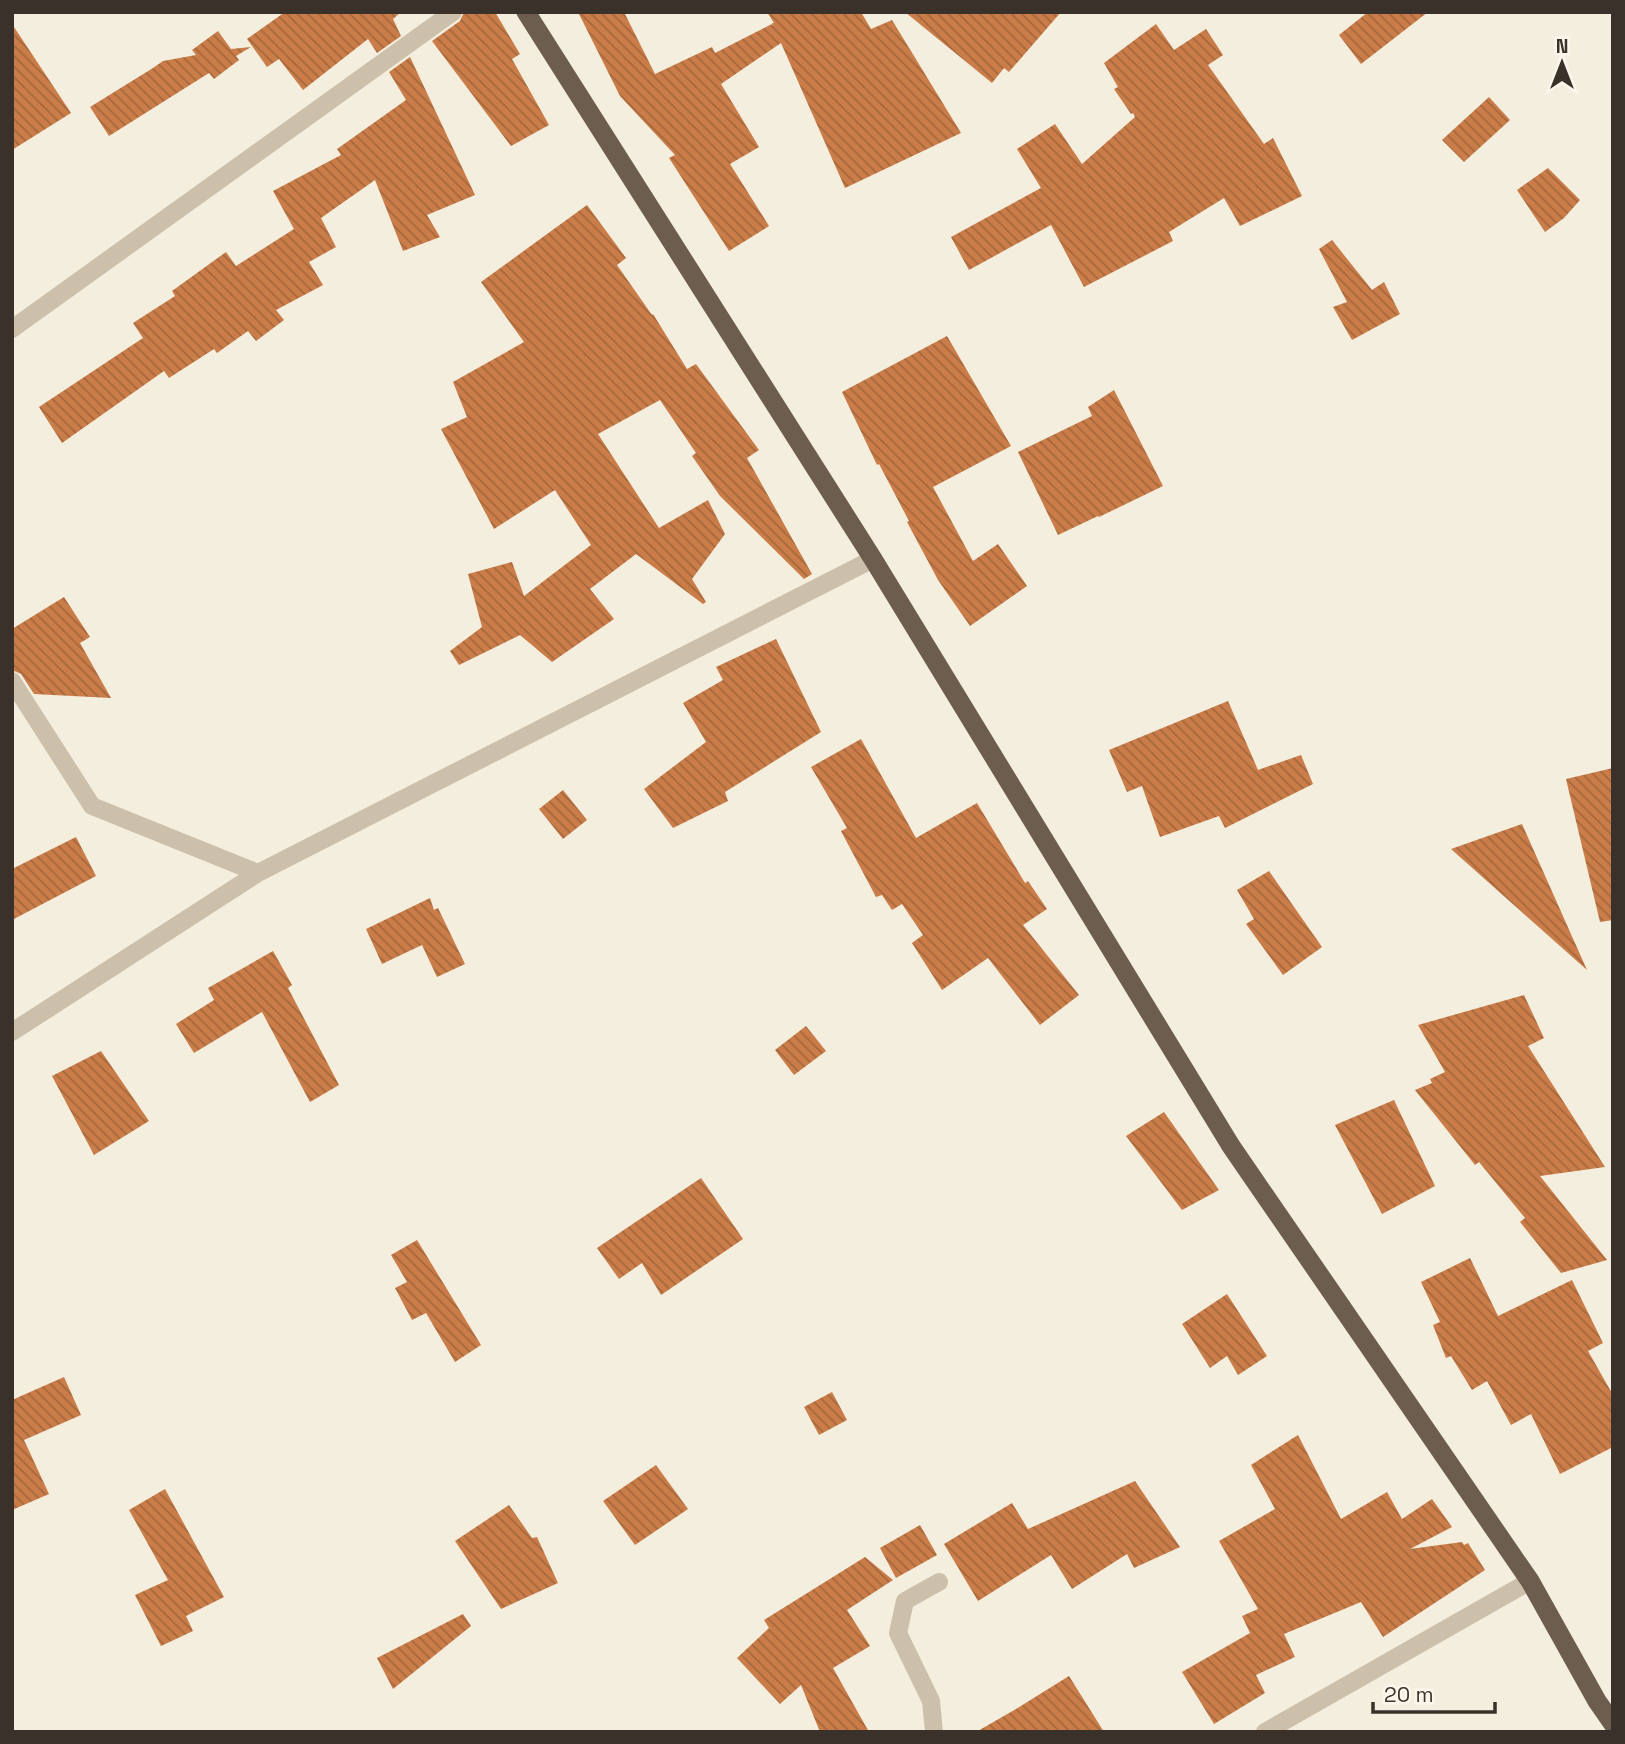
<svg xmlns="http://www.w3.org/2000/svg" width="1625" height="1744" font-family="'Space Grotesk',sans-serif">
  <defs>
    <pattern id="building-back-hatch" width="6" height="6" patternUnits="userSpaceOnUse" patternTransform="scale(1.75)"><rect width="6" height="6" fill="#ca7d48"/><path d="M-1 5l2 2M0 0l6 6M5-1l2 2" fill="none" stroke="#a5673c"/></pattern>
  </defs>
  <rect width="100%" height="100%" fill="#f4eedf"/>
  <path fill="url(#building-back-hatch)" d="M285,12H401L393,19L401,36L377,53L368,39L303,90L279,59L267,67L247,39Z
    M464,12H495L520,54L512,59L549,125L511,146L432,41L460,21Z
    M578,12H624L655,74L712,47L715,53L772,24L773,26L772,23H774L767,12H861L871,29L892,20L961,133L845,188L781,43L721,84L759,147L730,164L769,226L729,251L669,158L675,155L620,96Z
    M905,12H1061L1009,72L1004,68L992,83Z
    M1368,12H1428L1361,64L1339,35Z
    M12,24L71,113L12,150Z
    M1156,24L1174,50L1206,29L1223,55L1208,65L1264,144L1273,138L1302,196L1240,226L1224,198L1169,232L1173,241L1084,287L1051,225L969,270L951,237L1041,188L1017,149L1055,124L1082,164L1135,117L1133,113L1131,114L1114,89L1118,87L1104,63Z
    M218,31L231,49L251,47L236,56L239,60L214,79L209,73L109,136L90,107L153,68L163,61L196,55L192,50Z
    M410,57L475,195L427,215L440,237L403,251L375,180L321,218L336,247L309,262L323,285L276,310L284,320L256,341L248,331L217,353L214,349L169,378L164,371L62,443L39,407L143,338L133,323L175,296L172,291L226,252L236,266L294,229L273,191L341,155L337,149L406,100L389,72Z
    M1489,97L1510,120L1464,162L1442,140Z
    M1548,168L1580,200L1564,218L1545,232L1517,190Z
    M587,205L626,258L617,265L652,315L653,314L687,369L696,364L759,450L747,458L812,574L804,579L720,496L692,456L696,453L660,400L598,434L659,528L708,500L725,534L692,579L706,602L703,604L636,554L590,589L614,619L552,662L520,635L459,665L450,651L482,627L468,574L512,562L524,596L591,545L555,490L494,529L441,429L467,417L453,382L524,342L481,282Z
    M1332,240L1372,290L1384,282L1400,314L1352,340L1333,307L1347,302L1319,249Z
    M947,336L1011,446L933,487L973,561L998,544L1027,586L970,626L938,580L907,522L909,521L879,464L877,465L842,392Z
    M1114,390L1163,486L1099,517L1098,516L1058,535L1018,452L1092,416L1088,407Z
    M64,597L90,637L80,643L111,698L34,694L21,674L12,670V629Z
    M776,639L821,732L725,792L728,801L673,828L644,789L706,742L683,703L723,680L716,667Z
    M1228,701L1258,770L1301,755L1313,784L1225,828L1219,816L1160,837L1142,786L1127,792L1109,750Z
    M861,739L916,838L977,803L1025,883L1028,881L1047,909L1023,925L1079,995L1040,1025L988,958L942,990L912,943L923,935L902,904L892,910L882,895L876,897L841,831L847,828L811,767Z
    M1613,768V920L1600,922L1566,779Z
    M563,790L587,820L563,839L539,809Z
    M1522,824L1587,970L1451,849Z
    M76,837L96,876L12,920V869Z
    M1269,871L1322,947L1283,975L1246,924L1254,919L1237,890Z
    M430,898L434,910L438,908L465,964L437,977L422,945L382,964L366,929Z
    M273,951L292,985L288,988L339,1085L310,1102L262,1012L194,1053L176,1024L214,1000L208,988Z
    M1524,995L1544,1038L1528,1046L1605,1167L1540,1176L1607,1260L1561,1273L1520,1222L1525,1218L1479,1162L1475,1165L1415,1090L1432,1083L1430,1079L1445,1072L1418,1025Z
    M806,1026L826,1051L794,1075L775,1050Z
    M101,1051L149,1121L94,1155L52,1076Z
    M1394,1100L1435,1186L1382,1214L1335,1125Z
    M1164,1112L1219,1190L1182,1210L1126,1136Z
    M701,1178L743,1239L661,1295L642,1263L619,1279L597,1248Z
    M417,1240L481,1345L455,1362L426,1313L412,1320L395,1288L407,1282L391,1255Z
    M1470,1258L1498,1316L1572,1280L1603,1343L1588,1351L1613,1395V1447L1560,1474L1531,1414L1511,1425L1487,1381L1472,1390L1451,1356L1446,1358L1433,1325L1440,1322L1421,1282Z
    M1227,1294L1267,1356L1238,1375L1227,1356L1210,1368L1182,1324Z
    M64,1377L81,1415L24,1440L49,1494L12,1510V1400Z
    M832,1392L847,1420L819,1435L804,1407Z
    M1298,1435L1341,1519L1387,1492L1402,1519L1432,1499L1452,1527L1410,1549L1462,1542L1464,1545L1468,1543L1485,1570L1383,1637L1361,1602L1284,1634L1295,1657L1256,1675L1265,1693L1214,1724L1182,1672L1250,1633L1242,1616L1258,1609L1219,1541L1275,1509L1251,1465Z
    M656,1465L688,1509L635,1545L603,1501Z
    M1135,1481L1180,1547L1134,1568L1127,1554L1072,1589L1051,1555L978,1601L944,1544L1012,1503L1028,1529Z
    M165,1489L224,1597L186,1616L193,1631L161,1646L135,1595L168,1580L129,1510Z
    M509,1505L532,1538L537,1537L558,1583L501,1609L455,1541Z
    M920,1525L937,1555L896,1578L880,1548Z
    M865,1557L893,1580L847,1610L870,1646L833,1668L869,1732H820L801,1685L780,1704L737,1658L769,1628L764,1620Z
    M463,1614L471,1626L393,1689L377,1658Z
    M1069,1676L1104,1732H976L1016,1709Z"/>
  <g fill="none" stroke-linecap="round" stroke-linejoin="round">
    <path stroke="#cdc0aa" stroke-width="18" d="M12,329L453,12
      M12,681L92,806L258,873
      M12,1032L258,873L873,559
      M934,1732L931,1701L898,1633L905,1601L939,1582
      M1265,1732L1530,1581"/>
    <path stroke="#6c5d4e" stroke-width="19" d="M526,12L873,559L1231,1146L1530,1581L1597,1701L1613,1724"/>
  </g>
  <rect width="1625" height="1744" fill="none" stroke="#3a322a" stroke-width="28"/>
  <g transform="translate(1562 63)" stroke="#fbf7ec" stroke-width="5" paint-order="stroke">
  <path d="M0-5L12 26L0 18L-12 26Z" fill="#3a322a"/>
  <text y="-10" font-size="19" font-weight="bold" text-anchor="middle" fill="#3a322a">N</text>
  </g>
  <path d="M1373 1702v10h122v-10" fill="none" stroke="#3a322a" stroke-width="3.5"/>
  <text x="1384" y="1702" font-size="21" fill="#3a322a" stroke="#fbf7ec" stroke-width="5" paint-order="stroke">20 m</text>
</svg>
